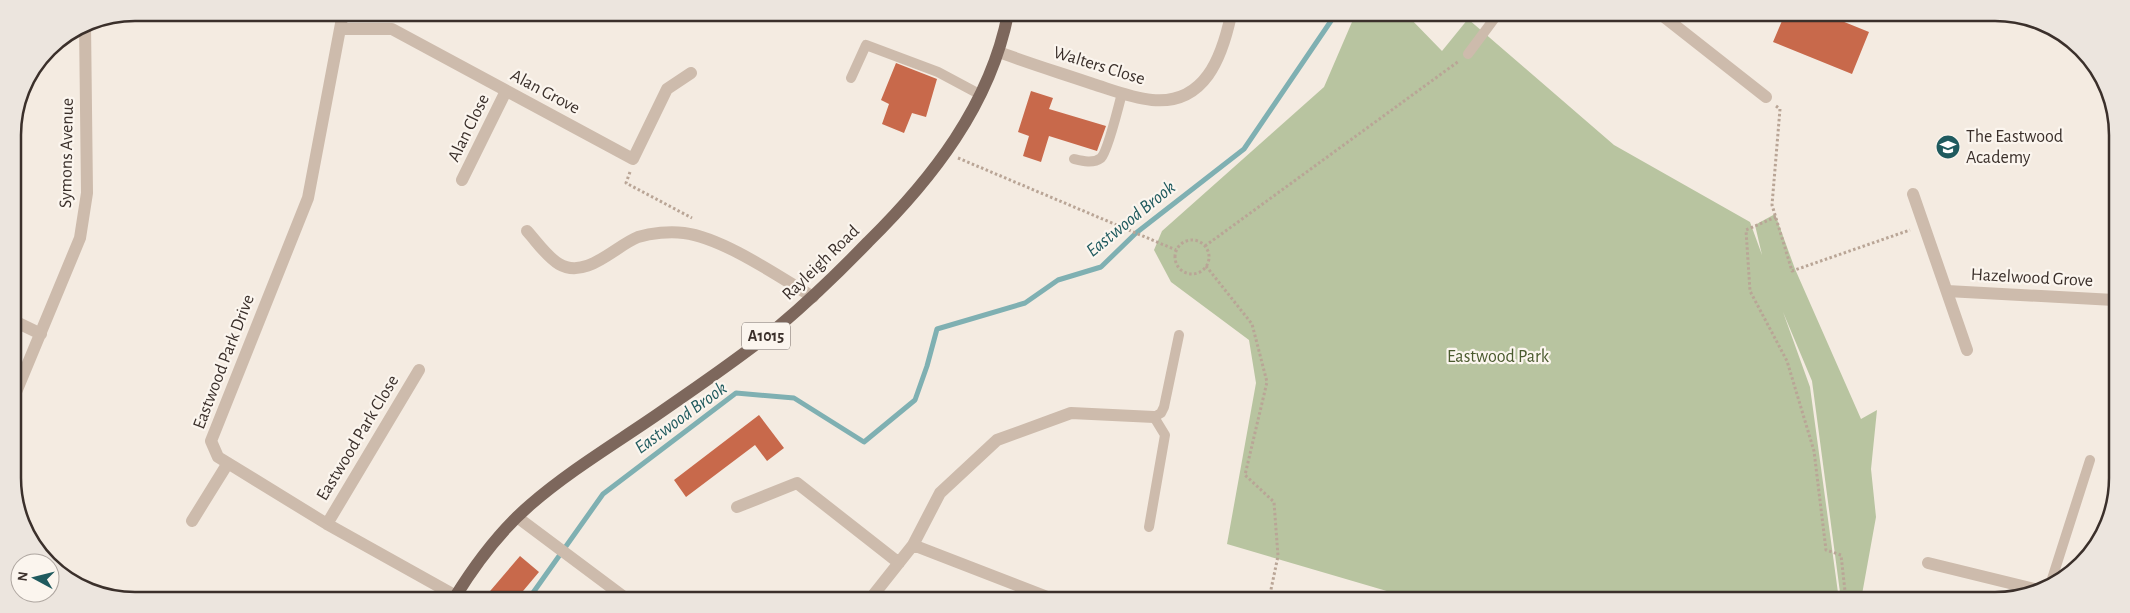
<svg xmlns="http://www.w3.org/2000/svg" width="2130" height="613" font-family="'Alegreya Sans',sans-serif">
  <rect width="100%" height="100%" fill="#f4ebe1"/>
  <path fill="#b8c4a0" d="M1355,15H1407L1442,51L1468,19L1614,145L1750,222L1762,255L1755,225L1775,214L1795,269L1861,419L1877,410L1871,469L1876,517L1861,600H1841L1812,381L1783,312L1810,387L1839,600L1414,599L1227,544L1256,383L1249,340L1171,282L1154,250L1162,231L1324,87Z"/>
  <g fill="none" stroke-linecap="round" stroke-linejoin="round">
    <path stroke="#7fb0b2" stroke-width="5" d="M530,597L603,494L736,393L794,398L864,442L915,400L927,366L937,329L1025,303L1058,280L1101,267L1136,233L1244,149L1335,15"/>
  </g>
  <path fill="#c8694b" d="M1784,16H1818L1830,22L1832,17L1869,32L1852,74L1773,42Z
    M896,63L937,79L926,117L912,113L904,133L882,124L889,104L881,100Z
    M1031,91L1053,98L1049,109L1106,126L1097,151L1049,136L1041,162L1023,156L1029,136L1018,132Z
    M759,415L784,448L767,461L755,445L686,497L674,480Z
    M520,556L539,572L518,597H485Z"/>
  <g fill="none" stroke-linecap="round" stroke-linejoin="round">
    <path stroke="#b9a596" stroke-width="3" stroke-dasharray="2.5 2.5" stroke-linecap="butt" d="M1776,106L1780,109L1772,205L1792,271L1910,230
      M958,158L1176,250
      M630,172L626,183L692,218
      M1776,217L1746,230L1750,291L1787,361L1814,451L1826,550L1841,555L1846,600
      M1175 257a17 17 0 1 1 34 0a17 17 0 1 1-34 0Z
      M1205,246L1459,61
      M1206,266L1252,324L1267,382L1245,475L1274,502L1278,556L1269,599"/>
    <path stroke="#cdbbac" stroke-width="10" d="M1468,54L1497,15
      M851,78L866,45L938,72L981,95
      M1074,159C1082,161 1093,164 1101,158C1107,152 1119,105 1122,93
      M1149,527L1165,435L1154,417L1161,413L1164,407L1179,335
      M2051,582L2090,460"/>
    <path stroke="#cdbbac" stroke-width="12" d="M343,13L308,198L211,441L218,457L327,524L456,596
      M1663,16L1766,97
      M341,29H392L633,159L667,89L691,73
      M999,52C1030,64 1061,73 1093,84C1112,90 1132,98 1152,100C1205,105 1222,57 1231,15
      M462,180L506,91
      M1913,194L1967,350
      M527,231C537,242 547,257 559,264C586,280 615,246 638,237C651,233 670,231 684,233C723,238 778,276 813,297
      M1947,291L2114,300
      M14,321L41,334
      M14,397L80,238L87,193L85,24
      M737,507L797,483L899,563
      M517,517L624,597
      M192,521L228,463
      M327,524L419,370
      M913,545L1050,598
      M1928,563L2034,589
      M871,598L913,545L940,493L997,440L1071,413L1154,417"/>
    <path stroke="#7d675c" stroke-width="12" d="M455,597C476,563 500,531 530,505C569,471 616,443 658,414C698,386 740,358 778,327C810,300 839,272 868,242C932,179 990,105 1008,14"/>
  </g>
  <defs>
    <symbol id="school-disc" viewBox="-11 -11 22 22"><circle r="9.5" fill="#1f5a5e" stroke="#fbf5ee"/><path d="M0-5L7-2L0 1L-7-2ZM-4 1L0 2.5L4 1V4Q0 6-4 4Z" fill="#fff"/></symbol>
  </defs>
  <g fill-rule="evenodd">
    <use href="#school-disc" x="1934" y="133" width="28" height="28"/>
  </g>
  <g text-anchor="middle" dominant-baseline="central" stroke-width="4.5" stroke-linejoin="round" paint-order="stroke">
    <rect fill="#fbf5ee" stroke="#756b66" stroke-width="1" x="742" y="322.5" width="48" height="27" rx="4"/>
    <g font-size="16" font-weight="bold" fill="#3b302b">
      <text x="766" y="336">A1015</text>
    </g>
    <g font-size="18" fill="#3b302b" stroke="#fbf5ee">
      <text transform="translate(1099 66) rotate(17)">Walters Close</text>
      <text transform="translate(545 92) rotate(28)">Alan Grove</text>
      <text transform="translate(469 128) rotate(-64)">Alan Close</text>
      <text transform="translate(67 153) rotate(-89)">Symons Avenue</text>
      <text transform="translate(821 263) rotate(-44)">Rayleigh Road</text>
      <text transform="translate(2032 278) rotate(3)">Hazelwood Grove</text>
      <text transform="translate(224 362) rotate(-69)">Eastwood Park Drive</text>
      <text transform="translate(358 438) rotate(-59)">Eastwood Park Close</text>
    </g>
    <g font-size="18" fill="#3b302b" stroke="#fbf5ee" text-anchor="start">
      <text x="1966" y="137">The Eastwood<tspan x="1966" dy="21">Academy</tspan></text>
    </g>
    <g font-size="18" fill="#4a5a2e" stroke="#fbf5ee">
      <text x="1498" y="357">Eastwood Park</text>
    </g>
    <g font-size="19" font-style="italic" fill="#1f5a5e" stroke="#fbf5ee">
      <text transform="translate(1131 219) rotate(-39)">Eastwood Brook</text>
      <text transform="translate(681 418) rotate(-36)">Eastwood Brook</text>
    </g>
  </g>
  <path d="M0 0H2130V613H0ZM135 21H1995A114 114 0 0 1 2109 135V478A114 114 0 0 1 1995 592H135A114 114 0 0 1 21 478V135A114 114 0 0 1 135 21Z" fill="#ece5de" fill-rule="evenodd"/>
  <path fill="none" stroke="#3b302b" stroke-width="2.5" d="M135 21H1995A114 114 0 0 1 2109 135V478A114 114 0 0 1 1995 592H135A114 114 0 0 1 21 478V135A114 114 0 0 1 135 21Z"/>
  <g transform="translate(35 578) rotate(277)"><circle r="24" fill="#fbf5ee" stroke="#aea6a0"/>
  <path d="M0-4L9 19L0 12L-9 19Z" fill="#1f5a5e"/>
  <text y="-8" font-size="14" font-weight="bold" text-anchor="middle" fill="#3b302b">N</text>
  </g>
</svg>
